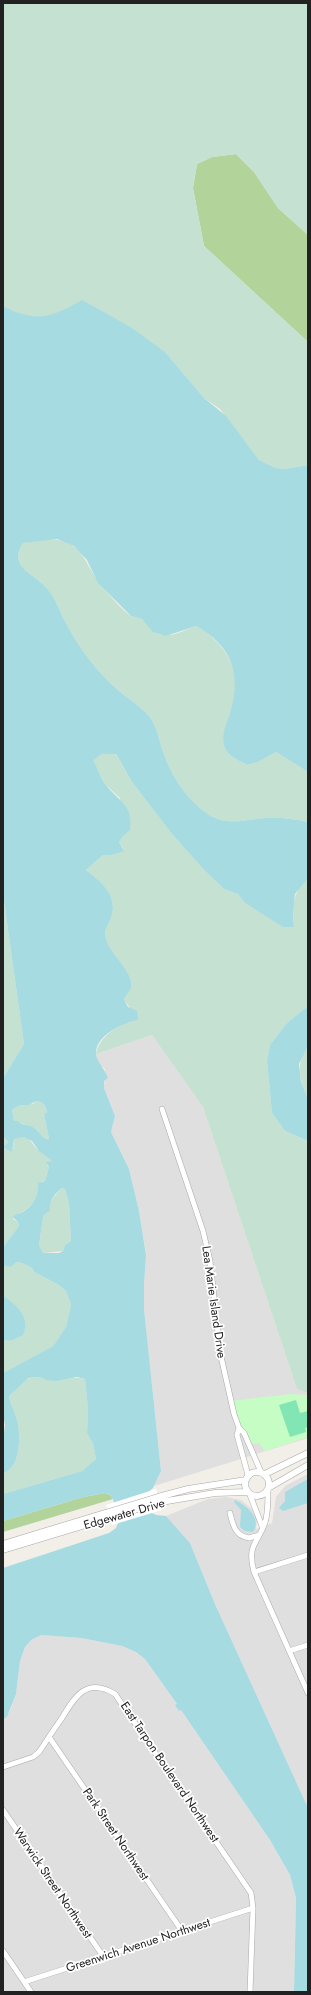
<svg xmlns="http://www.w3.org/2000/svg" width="311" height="1995" font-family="Jost,sans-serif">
  <rect width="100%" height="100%" fill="#f2eee8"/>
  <path fill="#e0dfdf" d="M152,1035L203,1107L297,1389L308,1393V1438L154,1486L161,1471L144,1309V1285L146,1254L139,1211L129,1169L111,1132L115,1116L104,1088L105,1069L98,1063L96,1054Z
    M308,1474V1808L215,1604L190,1543L166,1516L208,1499L226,1497L241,1500L252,1509L257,1520L256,1529L272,1523L276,1497L285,1486Z
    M41,1635L81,1638L122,1646L136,1652L145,1659L177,1704L179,1711L181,1710L270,1840L290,1875L296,1898L294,1992H3V1719L9,1713L16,1694L20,1661L25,1647L30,1640Z"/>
  <path fill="#b2d49b" d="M236,154L254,172L278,208L308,235V342L204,246L193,188L197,164L212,157Z
    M105,1493L110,1495L113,1499L3,1532V1521L83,1497Z"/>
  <path fill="#c4e1d1" d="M3,3H308V235L278,208L254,172L236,154L212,157L197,164L193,188L204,246L308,342V465L285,469L276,468L259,460L220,409L204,398L166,353L63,311C42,322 24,317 3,306Z
    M48,539C87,540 84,568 105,590C111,597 124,612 131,616C135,618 140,617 143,620C152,627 150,633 164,635C173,637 187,629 196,626C220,639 241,666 235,696C234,703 231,709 229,716C227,725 222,736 224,746C227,756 238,760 247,765L258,762L276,752L308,772V822C294,819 280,817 266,818C245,819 227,827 208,814C187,800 172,777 164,754C160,744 158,732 153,722C146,709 129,700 118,690C96,671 79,648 66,623C60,613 57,601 49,591C36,573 7,569 23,543Z
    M115,753L132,782L172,834L205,871L224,889L238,894L244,902L294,927C292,909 293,889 308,878V1006L287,1023L270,1045L267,1061L272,1113L285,1131L308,1141V1393L297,1389L203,1107L152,1035L96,1054C100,1035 119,1024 138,1020L124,999C126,996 129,992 131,989C136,973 109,954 106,938C103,928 110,924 112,915C117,895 101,881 86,870L103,855H112L124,850L119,842L124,835L120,798L106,785L92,760L102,754Z
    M3,894L24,1044L3,1078Z
    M308,1045V1100C300,1079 295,1065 308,1045Z
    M36,1101C43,1101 46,1106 47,1112L44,1114L49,1139C40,1139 40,1130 33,1127C27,1125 22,1124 17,1121H14L12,1110L20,1105L33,1104Z
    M3,1136L9,1141L13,1150L14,1139C32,1132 29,1144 40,1151C44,1154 48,1158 52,1161L47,1165L49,1167L45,1181H42C37,1190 38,1198 30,1206C24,1212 18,1212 13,1219L18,1222L19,1226L3,1247Z
    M62,1188L65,1189L69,1204L71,1241L65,1245L63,1251L43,1253L39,1245L43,1218L44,1215L49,1212V1204L53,1198Z
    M16,1262L22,1263L32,1268L34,1272L59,1285L66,1291L71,1305L66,1327L53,1346L3,1373V1341H7L15,1306L3,1295V1265L13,1264Z
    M40,1377C55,1385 69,1375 85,1379L88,1408L87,1433L93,1444L96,1459L82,1471L3,1494V1473C21,1469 21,1434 17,1420C15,1412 10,1404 9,1396L24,1379Z"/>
  <path fill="#c6fdc5" d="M291,1394L308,1395V1437L265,1451L259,1443L251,1444L239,1428L231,1401Z"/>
  <path fill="#82e5b4" d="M296,1400L300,1413L308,1411V1427L305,1428L306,1432L290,1437L279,1405Z"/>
  <path fill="#a6dbe2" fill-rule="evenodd" d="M82,300L132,328L166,353L204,398L226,416L259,460L276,468L285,469L308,465V772L276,752L258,762L247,765C238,760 227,756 224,746C221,735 227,723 230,713C242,674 232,646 196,626L166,636L153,632L142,619L131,616L98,583L87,560L74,546L57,539L23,543C7,569 36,573 49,591C57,601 60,613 66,623C79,648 96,671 118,690C129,700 146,709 153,722C158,732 160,744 164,754C172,777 187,800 208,814C227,827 245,819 266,818C280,817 294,819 308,822V878L295,894L293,915L294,927H283L244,902L238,894L224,889L205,871L172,834L132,782L116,754H102L93,760C97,767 101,778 106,785C119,802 133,804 130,830L124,835L119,842L124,851L112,855H103L86,870C101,881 117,895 112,915C110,924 103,928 106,938C109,954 136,973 131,989C129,992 126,996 124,999L128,1007L137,1011L138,1020C123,1023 96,1035 96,1053C96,1061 105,1069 108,1078L104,1081V1088L115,1116L111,1132L129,1169L139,1211L146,1255L144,1285V1309L161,1471L153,1488L147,1493L152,1513L156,1515L166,1516L190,1543L215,1604L308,1808V1992H294L296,1898L290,1875L270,1840L181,1710L179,1711L175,1705L177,1704L145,1659L136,1652L122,1646L81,1638L41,1635L31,1640L25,1647L20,1661L16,1694L7,1717L3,1719V1568L109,1533L116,1528L118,1523L113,1499L110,1495L105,1493L83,1497L3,1521V1494L82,1471L96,1459L93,1444L87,1433L88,1409L85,1379L77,1377L56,1381L46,1380L40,1377L28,1378L9,1396C10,1404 15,1412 17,1420C21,1434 21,1469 3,1473V1440L5,1425L3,1414V1373L53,1346L66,1327L71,1305L66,1291L59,1285L34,1272L32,1268L22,1263L16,1262L11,1267L3,1265V1247L19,1226L18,1222L13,1217C16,1213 20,1214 24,1211C34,1205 39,1194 38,1183L45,1181L49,1167L46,1162L52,1161L39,1151L32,1141L24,1137L14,1139L12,1152L3,1147L9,1142L3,1136V1078L24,1044L3,894V306C37,323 51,318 82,300ZM36,1101C43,1101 46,1106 47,1112L44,1114L49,1139C41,1139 40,1131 33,1127C27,1124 23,1126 18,1121H14L12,1110L20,1105H29ZM62,1188L65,1189L69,1204L71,1241L65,1245L63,1251L59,1253H43L39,1245L43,1218L44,1215L50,1211C48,1201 55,1194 62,1188Z
    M308,1006V1045L299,1064L301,1081L308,1100V1141L285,1131L272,1113L267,1061L270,1045L287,1023Z
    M3,1295C16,1306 31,1316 23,1335L12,1340L3,1341Z
    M308,1479V1503L283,1511L279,1508L285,1501V1492Z
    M235,1500C247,1506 262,1518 253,1532L245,1531L240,1527L241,1510L234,1502Z"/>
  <path fill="#fff" d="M156,1489L162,1510L112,1525L106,1505Z"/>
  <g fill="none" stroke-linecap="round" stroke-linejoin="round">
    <defs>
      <path id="minor" d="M162,1109L203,1231L210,1261L220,1352L234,1414L239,1428L244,1433L261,1472
        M239,1428L237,1435L248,1475
        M268,1490C268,1499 268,1510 266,1519C260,1543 246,1542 254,1572L308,1693
        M250,1495L262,1526
        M230,1513C233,1525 235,1536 249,1538L259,1535
        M254,1572L308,1555
        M289,1651L308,1645
        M49,1737L182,1931
        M3,1767L33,1757L39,1752C47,1740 54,1729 62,1718C75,1696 87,1677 115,1694L251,1893L253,1908L250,1992
        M3,1810L103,1956
        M3,1951L31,1992
        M24,1982L253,1908"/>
      <path id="tertiary" d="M245 1484a12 12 0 1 1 24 0a12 12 0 1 1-24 0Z
        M265,1474L308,1453
        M270,1487L308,1465
        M3,1544L158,1497L188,1489L246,1480
        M3,1550L161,1502L215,1493L247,1492"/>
    </defs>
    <use href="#minor" stroke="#a9a9a9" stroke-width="6"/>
    <use href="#tertiary" stroke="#a9a9a9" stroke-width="7"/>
    <use href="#minor" stroke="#fff" stroke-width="5"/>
    <use href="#tertiary" stroke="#fff" stroke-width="6"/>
  </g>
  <g text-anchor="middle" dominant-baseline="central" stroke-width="3.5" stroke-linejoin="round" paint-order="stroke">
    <g font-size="12" fill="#222" stroke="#fff">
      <text transform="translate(214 1302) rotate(82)">Lea Marie Island Drive</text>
      <text transform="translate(124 1514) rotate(-16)">Edgewater Drive</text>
      <text transform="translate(170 1772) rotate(56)">East Tarpon Boulevard Northwest</text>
      <text transform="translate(116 1834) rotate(56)">Park Street Northwest</text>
      <text transform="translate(53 1883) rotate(56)">Warwick Street Northwest</text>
      <text transform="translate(138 1945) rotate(-18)">Greenwich Avenue Northwest</text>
    </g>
  </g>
  <rect width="311" height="1995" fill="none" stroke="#222222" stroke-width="8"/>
</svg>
